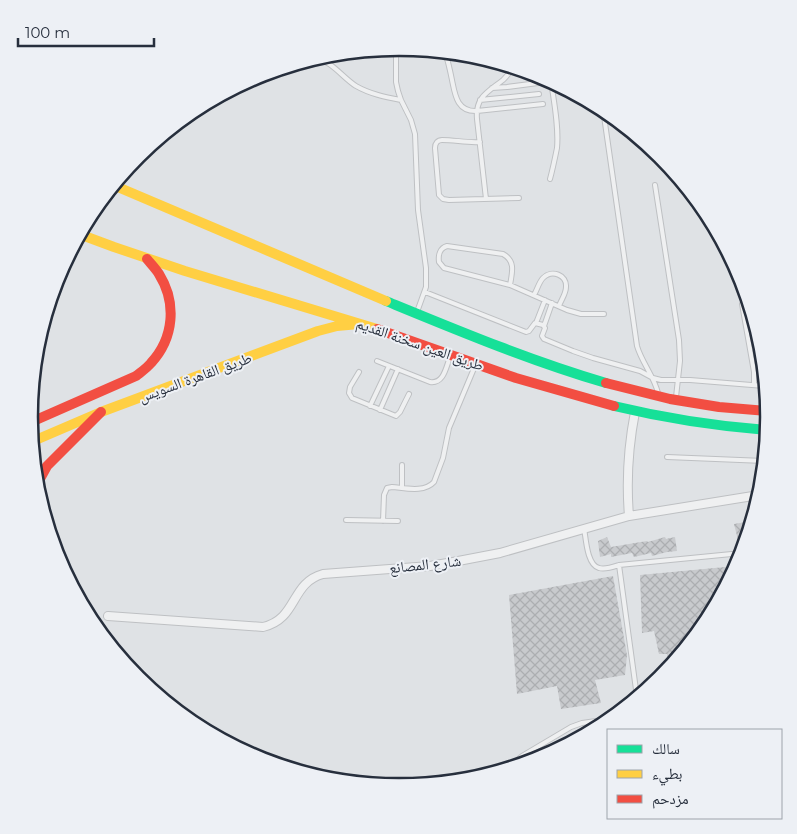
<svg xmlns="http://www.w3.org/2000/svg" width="797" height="834" font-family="Montserrat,'Noto Naskh Arabic',sans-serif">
  <defs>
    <pattern id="building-cross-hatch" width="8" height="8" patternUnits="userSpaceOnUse" patternTransform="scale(1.25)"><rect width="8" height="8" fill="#c8cacd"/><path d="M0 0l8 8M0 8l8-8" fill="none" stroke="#acaeb1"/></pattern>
  </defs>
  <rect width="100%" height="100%" fill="#dfe2e5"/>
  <path fill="url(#building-cross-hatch)" d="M752,521L746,539L738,540L734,524Z
    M607,537L611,547L647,541L648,542L665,537L666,539L675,537L677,551L667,552L652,556L651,553L634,557L632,553L611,557V554L600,557L598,541Z
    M736,566L706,623L668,669L667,654H659L654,631L642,633L640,575Z
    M613,576L627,655L625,675L595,680L601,703L561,709L557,686L517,694L509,595Z"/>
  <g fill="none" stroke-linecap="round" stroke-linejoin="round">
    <defs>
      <path id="lane" d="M396,47V82L398,91L401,100L411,120L415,134L418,210L426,268V287L417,312
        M445,52C448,61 450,70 452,80C455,95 457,112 477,111L543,104
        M315,58C332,61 342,77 356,86C370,94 385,97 401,100
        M492,88L507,87L538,83
        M480,100L539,94
        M603,109L637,346C642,363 654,376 658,393
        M480,142C467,143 455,140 442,140C438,140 435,143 435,148L439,195L443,199L449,200L519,198
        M550,179C553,168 555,158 557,148C559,126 554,103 551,81
        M655,185L679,340L680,361L676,397
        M486,199L477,119C475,97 488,92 503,80C507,76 510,72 514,67
        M510,285C512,273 516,261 503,254L447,246C440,248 438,255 439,262L444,268L510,285L567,310L581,314H604
        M425,292L526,332L529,331L535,323L543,325L545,328L542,336L544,339L573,351L593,358L640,371L653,378L661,380H690L765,386
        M534,295C537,290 539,282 543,278C552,269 567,275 566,287C566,294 561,300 559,306
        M742,304L754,372V385
        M536,323L545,300
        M544,326L552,303
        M377,361L430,382C444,384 446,367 450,357
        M359,372L350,387L349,393L352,398L396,416L400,412L409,394
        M370,406L389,366
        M380,410L398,369
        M667,457L764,461
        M402,465V488
        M346,520L398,521
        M383,521L384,495L387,488L392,487C405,488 424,493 434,482L443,458L449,428L475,366
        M584,528C586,539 587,565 599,568C605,570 613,567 619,565L742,553
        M619,565L637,697
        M513,767L515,762L522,756L571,727L582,723L610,719"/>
      <path id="street" d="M629,516C626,479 628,448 635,412
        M108,616L263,627C298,619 290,583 323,574L430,566L453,562L500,553L629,516L759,495"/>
    </defs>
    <use href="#lane" stroke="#bec0c3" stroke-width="6"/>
    <use href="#street" stroke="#bec0c3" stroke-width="10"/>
    <use href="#lane" stroke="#eff0f1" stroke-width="4"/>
    <use href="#street" stroke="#eff0f1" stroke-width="8"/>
    <path stroke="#16e098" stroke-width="10" d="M386,301C459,331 531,361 606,383
      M614,406C664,418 715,426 767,430"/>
    <path stroke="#ffcf43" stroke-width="10" d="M113,185L386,301
      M79,234L114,247L185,271L377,329
      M31,442L101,412L318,331L337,326L359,324"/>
    <path stroke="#f24e42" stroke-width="10" d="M377,329L516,378L614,406
      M606,383L670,399L719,407L768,411
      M29,423L136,376C141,372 147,368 151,363C174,338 177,303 159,274C156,269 151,264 147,259
      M36,486L47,466L101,412"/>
  </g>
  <g text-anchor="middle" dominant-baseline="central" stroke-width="4" stroke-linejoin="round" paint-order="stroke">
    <g font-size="15" fill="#272f3d" stroke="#edf0f5">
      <text transform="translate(420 344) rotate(19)">طريق العين سخنة القديم</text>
      <text transform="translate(195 377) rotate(-20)">طريق القاهرة السويس</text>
      <text transform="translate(425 564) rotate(-6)">شارع المصانع</text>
    </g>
  </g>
  <path d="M0 0H797V834H0ZM38 417a361 361 0 1 1 722 0a361 361 0 1 1-722 0Z" fill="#edf0f5" fill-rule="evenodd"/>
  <path fill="none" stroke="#272f3d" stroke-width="2.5" d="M38 417a361 361 0 1 1 722 0a361 361 0 1 1-722 0Z"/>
  <rect x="607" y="729" width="175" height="90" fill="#edf0f5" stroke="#9ea3ab"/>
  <rect x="617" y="745" width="25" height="8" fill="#16e098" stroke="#9ea3ab"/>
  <text x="652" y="754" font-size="15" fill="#272f3d">سالك</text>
  <rect x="617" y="770" width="25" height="8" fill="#ffcf43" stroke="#9ea3ab"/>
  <text x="652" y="779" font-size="15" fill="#272f3d">بطيء</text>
  <rect x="617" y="795" width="25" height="8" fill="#f24e42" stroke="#9ea3ab"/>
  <text x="652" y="804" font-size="15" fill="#272f3d">مزدحم</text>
  <path d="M18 38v8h136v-8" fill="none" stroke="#272f3d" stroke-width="2.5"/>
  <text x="25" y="38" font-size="15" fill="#272f3d" stroke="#edf0f5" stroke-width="4" paint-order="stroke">100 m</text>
</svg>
